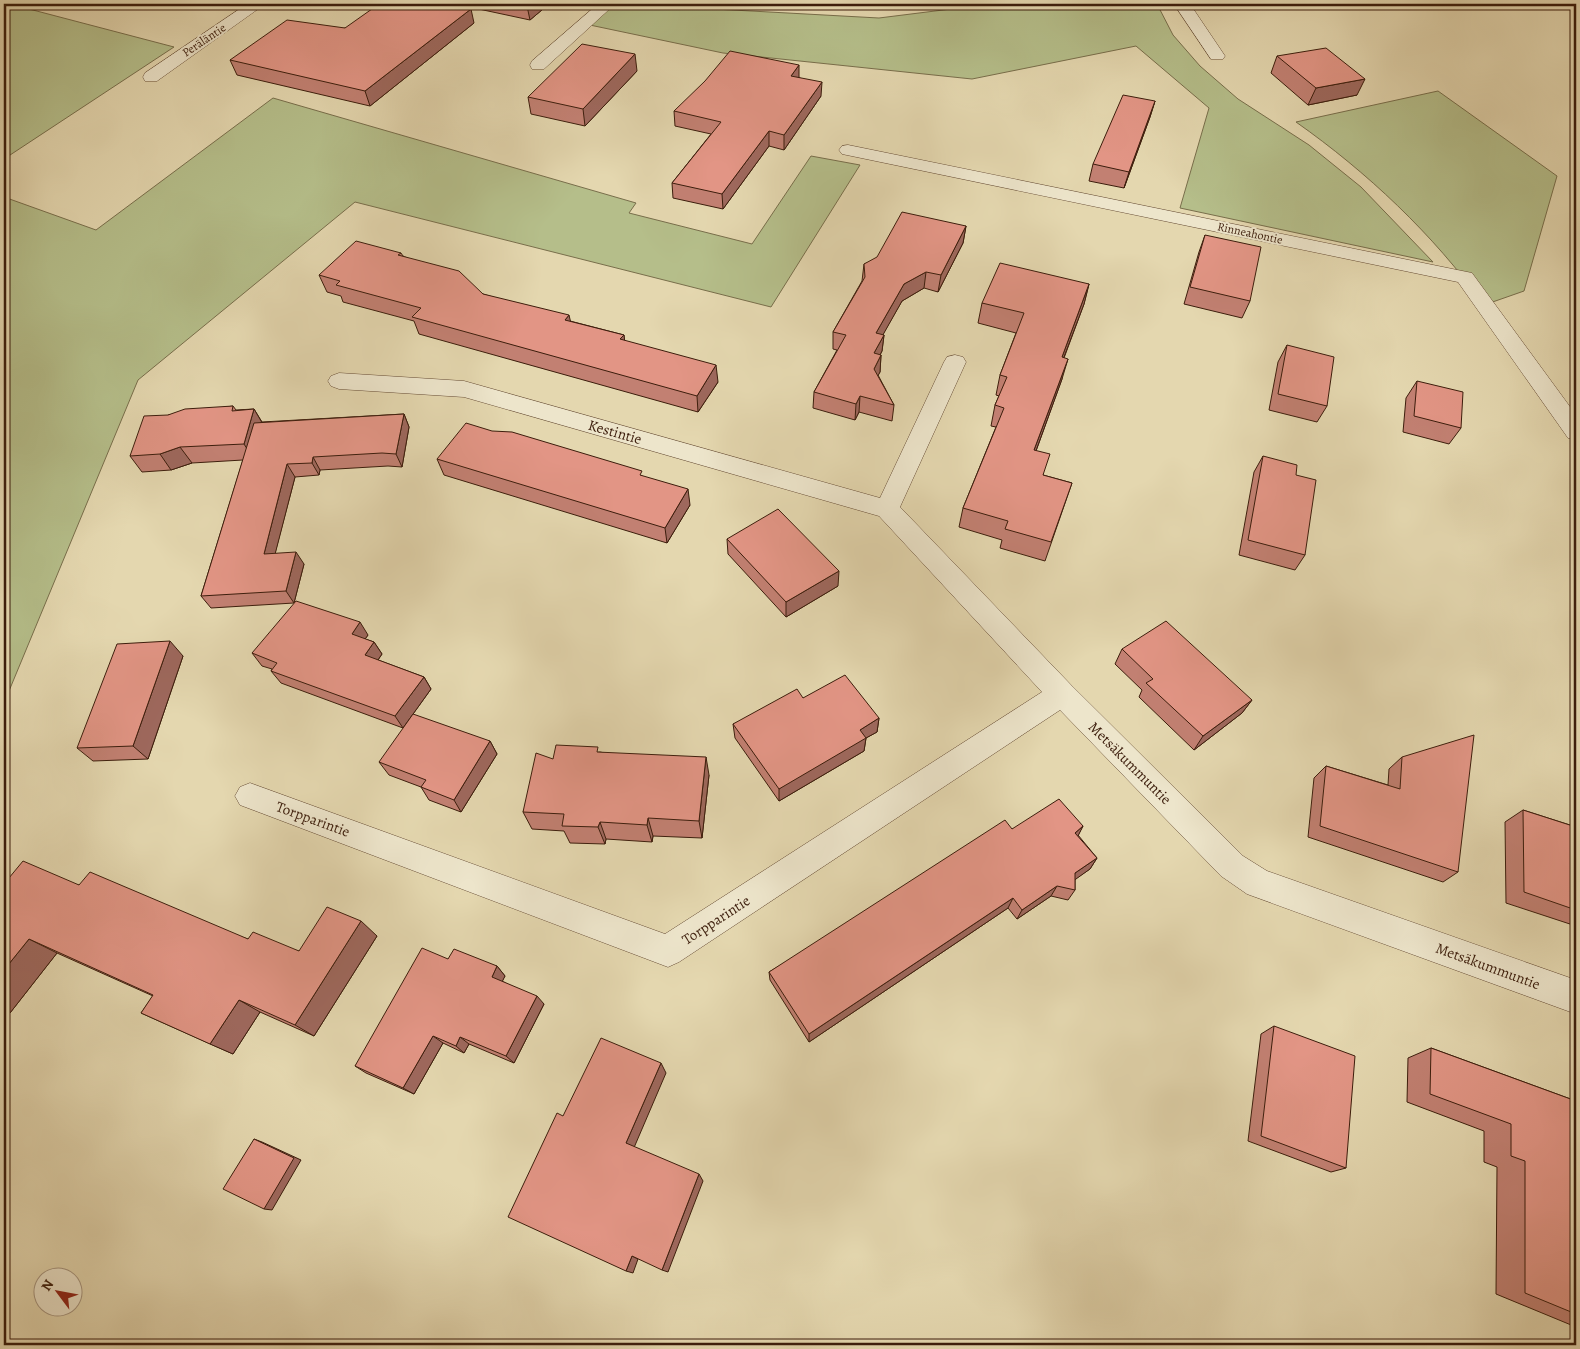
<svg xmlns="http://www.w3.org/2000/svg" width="1580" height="1349" font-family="Alegreya,serif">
  <rect width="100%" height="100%" fill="#e4d7af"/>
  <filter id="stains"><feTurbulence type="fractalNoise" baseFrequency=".004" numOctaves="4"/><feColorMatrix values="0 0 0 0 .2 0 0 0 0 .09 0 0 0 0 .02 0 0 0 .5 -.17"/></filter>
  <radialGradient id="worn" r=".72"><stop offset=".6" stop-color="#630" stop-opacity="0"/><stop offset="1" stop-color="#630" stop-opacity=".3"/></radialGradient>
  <path fill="#b5be8a" stroke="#786e4b" d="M4,4H10L174,47L4,159Z
    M607,4H680L696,8L879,18L991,4H1157L1173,35L1200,66L1238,99L1309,145L1361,187L1433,262L1180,208L1209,108L1136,46L972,79L723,53L585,24Z
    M1438,91L1557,176L1524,291L1484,305C1433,234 1367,172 1296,122Z
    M273,98L636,203L629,213L752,244L811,156L860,165L771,307L355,202L138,380L4,703V197L96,230Z"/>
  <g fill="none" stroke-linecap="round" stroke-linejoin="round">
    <defs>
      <path id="minor" d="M247,4H265L157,81H145L143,77L145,73Z
        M598,4H615L544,69H532L530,65L532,61Z
        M1174,4H1190L1225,56L1223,59H1211Z
        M848,145L1472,273L1576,415V440L1568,438L1458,282L842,154L839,150L842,146Z
        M955,355L963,357L966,362L900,507L1072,686L1243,856L1267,871L1576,980V1014L1247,894L1221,876L1060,710L679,962L668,967L240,805L235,796L240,787L250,783L665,934L1042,692L879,516L464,397L339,389L331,386L328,381L331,376L339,373L464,381L880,498L944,362L947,357Z"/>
    </defs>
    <use href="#minor" stroke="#664c35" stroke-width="1"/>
    <use href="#minor" fill="#ede5cb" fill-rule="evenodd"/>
  </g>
  <path fill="#c28072" stroke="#3c1d0c" d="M460,4H549L530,20L460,5Z
    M474,23L370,106L237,75L230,60L345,28Z
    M1277,56L1357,95L1308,105L1271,73Z
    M637,71L585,126L531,114L528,97Z
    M799,77L821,96L784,150L769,146L723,209L673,198L672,183L711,134L675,126L674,111Z
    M1155,101L1150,117L1124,188L1089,181L1093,164Z
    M966,226L963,243L938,292L924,288L902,301L883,334L884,335L882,351L880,355H881L880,372L878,375L894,405L892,421L859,412L855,420L813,408L814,392L837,350L833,349V332L862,281L864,264Z
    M1205,235L1250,301L1242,318L1184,304L1199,252Z
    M401,253L403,256L483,294L570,321L624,335V341L718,382L698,412L419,334L414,321L343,302L341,296L327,292L319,275Z
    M1089,284L1084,304L1064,358L1062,379L1036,451L1043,475L1072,483L1045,561L1000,548L1002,540L959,527L963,508L996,427L991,426L995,405L999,396L996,395L1000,375L1016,333L978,323L982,303Z
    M1287,345L1327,406L1317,422L1269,410L1278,362Z
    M1417,381L1461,428L1449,444L1403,432L1406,398Z
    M233,406L236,410L254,409L262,422L404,414L409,427L402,467L388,466L320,470L319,475L295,477L275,553L304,564L294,603L211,608L201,596L243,460L192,463L171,470L142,472L130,456L168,415Z
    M1263,456L1305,555L1295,570L1239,555L1254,472Z
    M437,459L642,476L690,505L667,543L444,475Z
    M727,539L838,586L786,617L728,554Z
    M368,635L365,639L374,642L382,654L378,660L424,677L431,689L403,728L281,683L271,671L272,669L262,666L252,653Z
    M1122,649L1252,700L1242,713L1194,750L1139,697L1142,690L1115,664Z
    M183,656L148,759L93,761L77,748Z
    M803,698L879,718L877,732L866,738L864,751L779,801L735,738L733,724Z
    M490,741L497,754L461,812L429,800L421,787L389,775L379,762Z
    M600,752L709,775L702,838L653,836L652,842L606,839L605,844L570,843L564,831L532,829L523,812L553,759Z
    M1402,757L1458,872L1443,882L1308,837L1314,778L1326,766L1388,785L1389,769Z
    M1523,810L1576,827V926L1506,903L1505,822Z
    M1083,826L1078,835L1097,858L1090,869L1075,879V890L1068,900L1051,896L1017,919L1008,908L809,1042L770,980L769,972L1012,829Z
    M4,884L79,885L248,939L299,951L377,936L314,1036L260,1012L233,1054L141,1013L153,996L57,953L10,1013L4,1010Z
    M448,959L497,966L505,976L502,981L544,1004L514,1063L469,1044L464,1053L443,1043L414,1094L366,1073L355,1066Z
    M1274,1026L1346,1168L1331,1172L1248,1141L1261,1034Z
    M1431,1048L1576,1101V1327L1496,1294L1497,1167L1484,1162V1131L1407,1102L1408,1058Z"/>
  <path fill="#9e685d" stroke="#3c1d0c" d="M530,4H549L530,20L527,6Z
    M471,9L474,23L370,106L365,91Z
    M635,54L637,71L585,126L583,109Z
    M799,65V80L791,76Z
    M1365,79L1357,95L1308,105L1316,88Z
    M822,82L821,96L784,150V135Z
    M1155,101L1150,117L1124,188L1129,172Z
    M769,131V146L723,209L722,194Z
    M966,226L963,243L938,292L941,275Z
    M926,272L924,288L902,301L875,349L876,333L904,284Z
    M1089,284L1084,304L1056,378L1062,357Z
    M569,315L573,332L565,320Z
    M624,335L626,352L620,339Z
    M884,335L882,351L872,370L874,353Z
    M881,355L880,372L873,385L874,369Z
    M1068,359L1062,379L1029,470L1034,450Z
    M716,365L718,382L698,412L697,396Z
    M860,396L859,412L855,420L856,404Z
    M254,409L264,426L254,460L244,444Z
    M404,414L409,427L402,467L396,454Z
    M180,447L192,463L171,470L160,454Z
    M313,457L320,470L319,475L312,463Z
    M287,464L295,477L272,566L264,554Z
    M688,489L690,505L667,543L665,528Z
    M296,552L304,564L294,603L286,591Z
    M839,571L838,586L786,617V602Z
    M360,622L368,635L360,646L352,634Z
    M170,641L183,656L148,759L133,746Z
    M374,642L382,654L373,667L365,655Z
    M424,677L431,689L403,728L395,716Z
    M1252,700L1242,713L1194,750L1203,736Z
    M879,718L877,732L866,738L864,751L779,801V789L860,730Z
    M490,741L497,754L461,812L454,800Z
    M706,757L709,775L702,838L699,821Z
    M648,818L653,836L652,842L647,825Z
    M600,822L606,839L605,844L598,827Z
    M1083,826L1077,838L1075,833Z
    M1097,858L1090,869L1069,884L1075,873Z
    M1057,886L1051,896L1017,919L1022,910Z
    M1013,898L1008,908L809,1042V1034Z
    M361,921L377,936L314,1036L295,1025Z
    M29,939L57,953L10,1013L4,1010V970Z
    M497,966L505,976L500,986L492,977Z
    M537,996L544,1004L514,1063L506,1056Z
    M239,1000L260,1012L233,1054L210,1044Z
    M433,1036L443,1043L414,1094L403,1088Z
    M460,1037L469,1044L464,1053L456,1046Z
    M661,1063L666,1073L633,1150L626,1143Z
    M254,1139L262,1142L301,1160L272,1210L264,1209Z
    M699,1174L703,1181L668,1272L662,1270Z
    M632,1256L638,1259L633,1273L626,1271Z"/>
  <path fill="#e29585" stroke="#3c1d0c" d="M379,4H449L471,9L365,91L230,60L287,20L345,28Z
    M515,4H530L527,6Z
    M582,44L635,54L583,109L528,97Z
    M1326,48L1365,79L1316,88L1277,56Z
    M730,51L799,65L791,76L822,82L784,135L769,131L722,194L672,183L721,122L674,111L705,81Z
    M1123,95L1155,101L1129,172L1093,164Z
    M902,212L966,226L941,275L926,272L904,284L876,333L884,335L874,353L881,355L874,369L894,405L860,396L856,404L814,392L846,335L833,332L865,277L864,264L877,257Z
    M1205,235L1261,247L1250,301L1190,287Z
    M356,241L401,253L398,255L459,271L483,294L569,315L565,320L624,335L620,339L716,365L697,396L412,317L421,308L336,285L340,281L319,275Z
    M1000,263L1089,284L1062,357L1068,359L1034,450L1050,454L1043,475L1072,483L1051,542L1005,529L1008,521L963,508L1004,408L995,405L1007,377L1000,375L1024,313L982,303Z
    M1287,345L1334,357L1327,406L1278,394Z
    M1417,381L1463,392L1461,428L1414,416Z
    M233,406L232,411L254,409L244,444L180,447L160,454L130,456L144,416L168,415L185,409Z
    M404,414L396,454L382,453L313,457L312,463L287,464L264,554L296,552L286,591L201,596L254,423Z
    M466,423L492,431L512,432L642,471L640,475L688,489L665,528L437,459Z
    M1263,456L1297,465L1296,475L1316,480L1305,555L1248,540Z
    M778,509L839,571L786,602L727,539Z
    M296,601L360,622L352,634L374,642L365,655L424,677L395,716L271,671L277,663L252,653Z
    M1166,621L1252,700L1203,736L1146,683L1153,679L1122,649Z
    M170,641L133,746L77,748L117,644Z
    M845,675L879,718L860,730L866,738L779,789L733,724L797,689L803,698Z
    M413,714L490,741L454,800L421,787L426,780L379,762Z
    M1474,735L1458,872L1320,826L1326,766L1400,789L1402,757Z
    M556,745L598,747L597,752L706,757L699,821L648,818L647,825L600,822L598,827L562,826L564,814L523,812L536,753L553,759Z
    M1059,799L1083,826L1075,833L1097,858L1075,873V890L1057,886L1022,910L1013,898L809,1034L769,972L1005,820L1012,829Z
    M1523,810L1576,827V910L1524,892Z
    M23,861L79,885L90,872L248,939L253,932L299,951L327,907L361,921L295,1025L239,1000L210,1044L141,1013L153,995L29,939L4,970V884Z
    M422,948L448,959L454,949L497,966L492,977L537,996L506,1056L460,1037L456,1046L433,1036L403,1088L355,1066Z
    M1274,1026L1355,1056L1346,1168L1261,1136Z
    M601,1038L661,1063L626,1143L699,1174L662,1270L632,1256L626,1271L508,1217L557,1113L563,1116Z
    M1431,1048L1576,1101V1314L1525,1293V1161L1511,1156V1124L1430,1094Z
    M254,1139L294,1158L264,1209L223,1189Z"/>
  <g text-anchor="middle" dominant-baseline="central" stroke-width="4" stroke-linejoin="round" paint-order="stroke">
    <g font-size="12" fill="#3c1d0c" stroke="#ede5cb">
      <text transform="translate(204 40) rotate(-34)">Peräläntie</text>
      <text transform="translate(1250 233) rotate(12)">Rinneahontie</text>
    </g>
    <g font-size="15" fill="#3c1d0c" stroke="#ede5cb">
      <text transform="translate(615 432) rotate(16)">Kestintie</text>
      <text transform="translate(1130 763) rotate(45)">Metsäkummuntie</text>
      <text transform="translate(313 819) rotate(20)">Torpparintie</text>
      <text transform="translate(716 920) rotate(-33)">Torpparintie</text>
      <text transform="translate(1488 966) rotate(20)">Metsäkummuntie</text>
    </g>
  </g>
  <rect width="1580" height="1349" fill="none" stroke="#e4d7af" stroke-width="20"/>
  <rect x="5" y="5" width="1570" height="1339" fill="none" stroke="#3c1d0c" stroke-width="2.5"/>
  <rect x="10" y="10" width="1560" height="1329" fill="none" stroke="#3c1d0c"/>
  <g transform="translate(58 1292) rotate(302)"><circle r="24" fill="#ede5cb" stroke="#a6957f"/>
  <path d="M0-4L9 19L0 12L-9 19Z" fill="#8f2418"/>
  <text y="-8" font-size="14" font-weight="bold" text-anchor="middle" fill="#3c1d0c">N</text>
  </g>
  <rect width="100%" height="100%" filter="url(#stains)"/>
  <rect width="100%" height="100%" fill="url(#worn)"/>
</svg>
